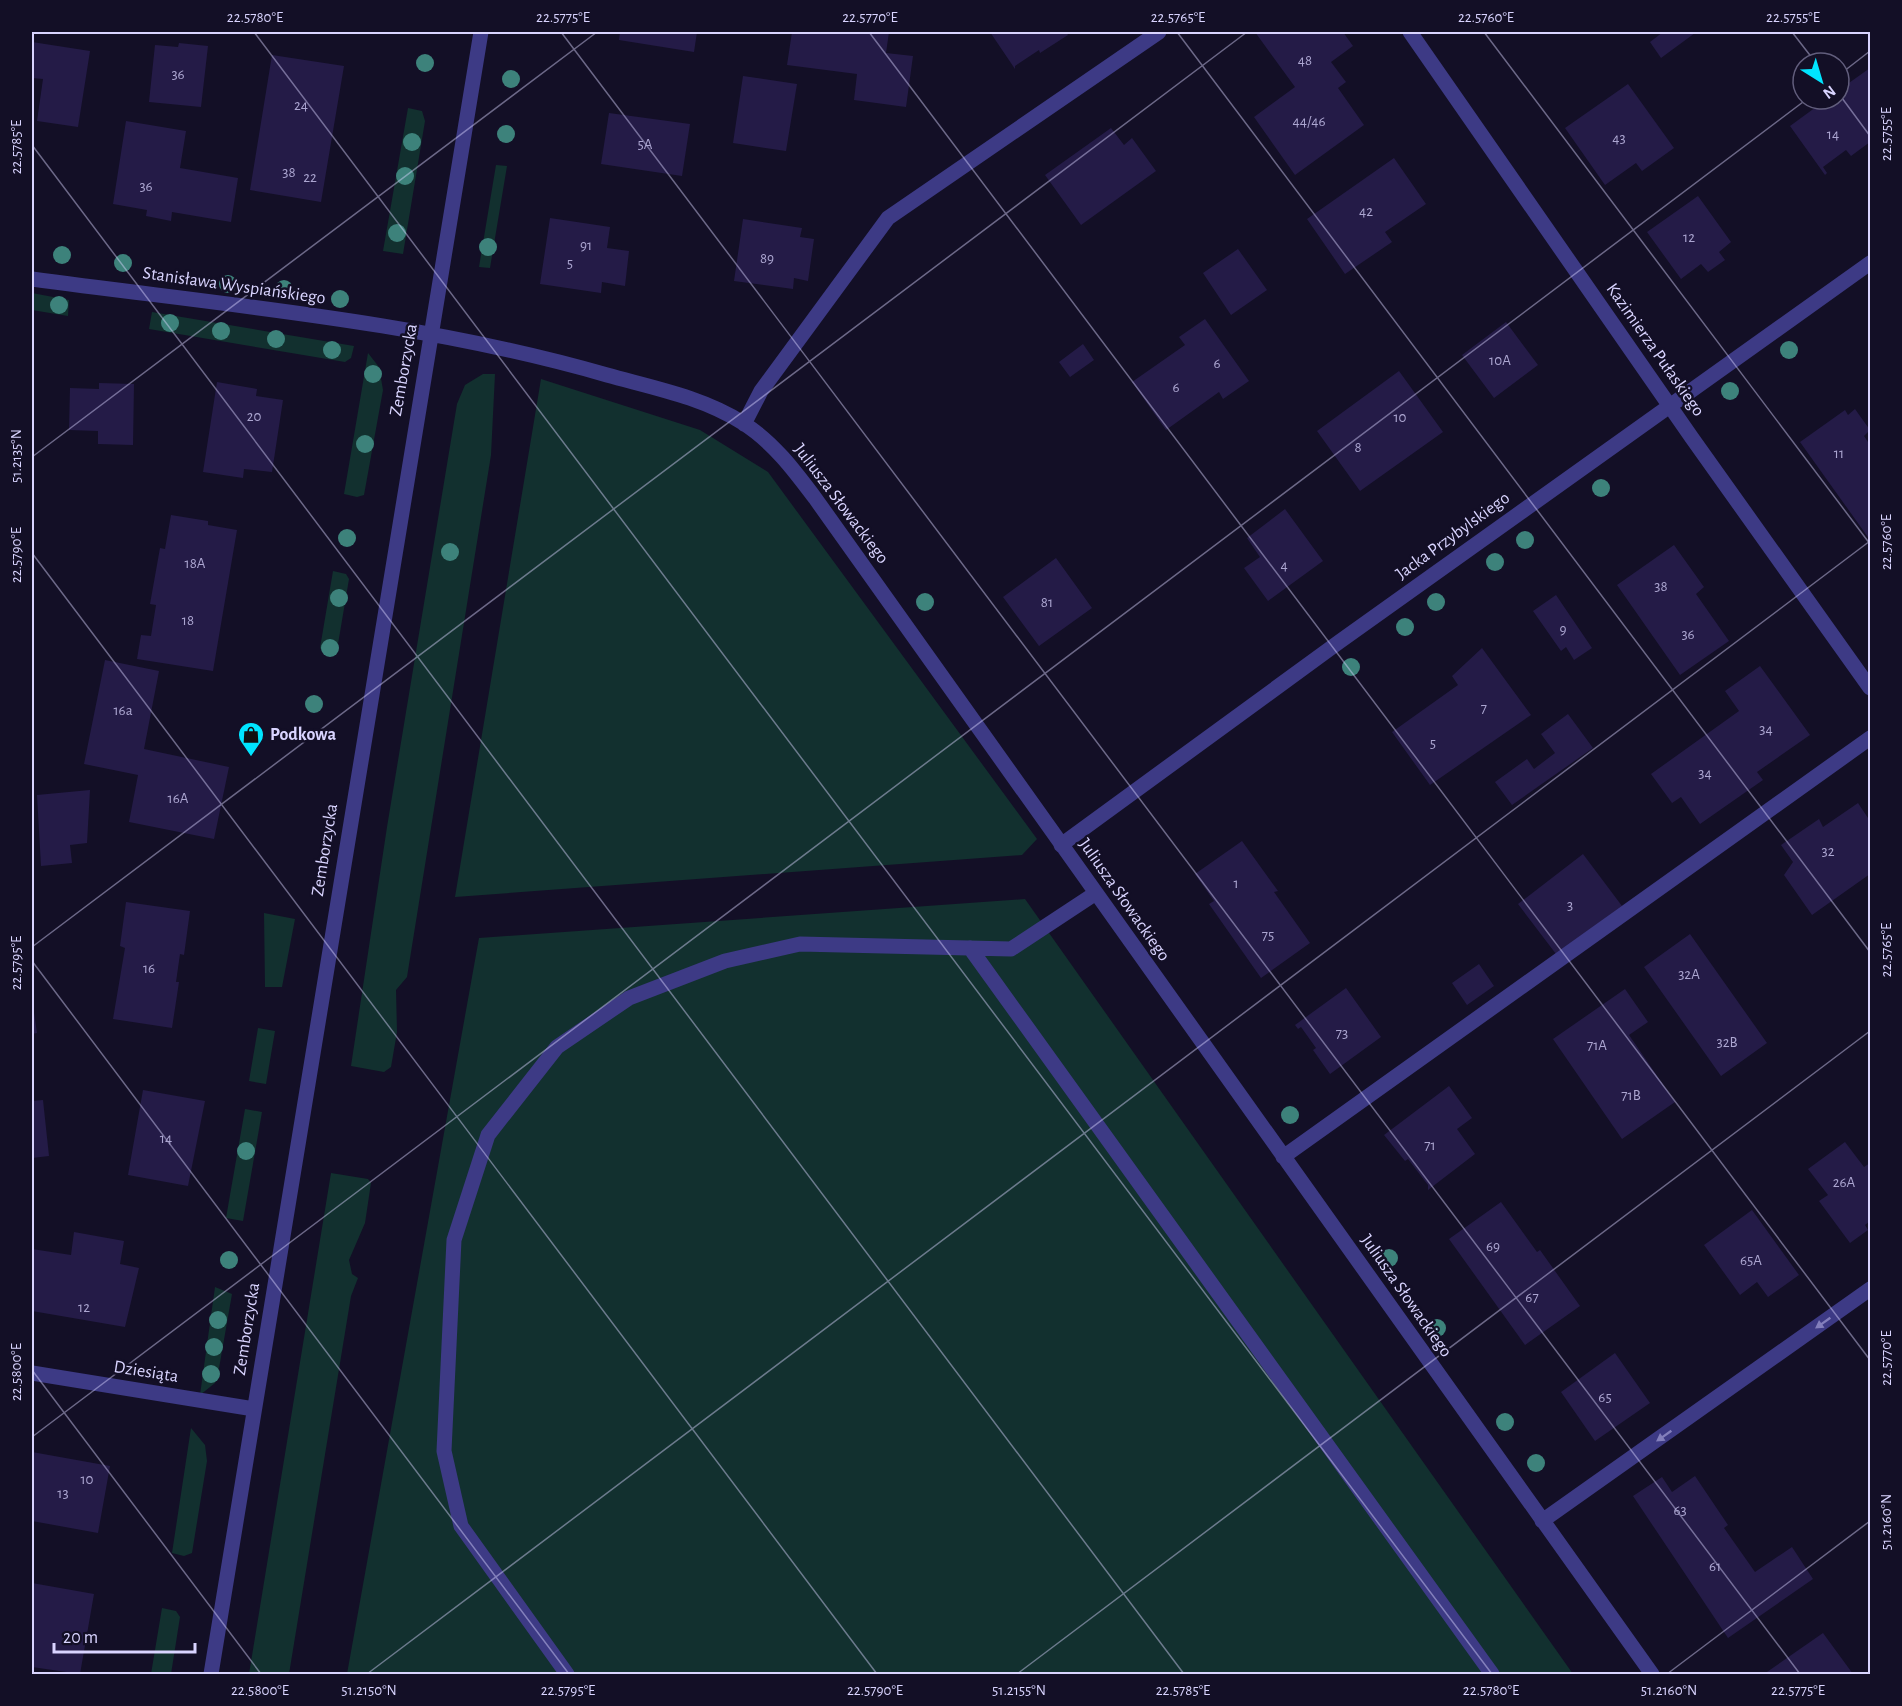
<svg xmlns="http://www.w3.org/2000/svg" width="1902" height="1706" font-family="'Alegreya Sans',sans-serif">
  <rect width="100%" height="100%" fill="#130f26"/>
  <path fill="#12302f" d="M408,108L422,111L425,121L403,254L383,251Z
    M496,165L507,166L490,268L479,267Z
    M32,293L69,300L68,316L32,310Z
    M152,312L354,346L351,358L345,362L149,329Z
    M368,353L379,367L383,390L364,495L357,497L344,494Z
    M483,374H495L491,455L407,977L396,990L397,1032L391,1067L384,1072L351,1066L387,827L457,404L465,385Z
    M541,379L700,430L768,472L1037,839L1022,855L455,897Z
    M333,571L346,574L349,579L337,650L331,654L324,653L320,648Z
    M1025,899L1573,1674H347L479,938Z
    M264,913L295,919L282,987H265Z
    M258,1028L275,1031L266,1084L249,1081Z
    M245,1109L262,1112L243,1221L226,1218Z
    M331,1173L368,1179L371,1183L365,1223L349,1260L352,1274L358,1278L351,1296L289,1674H249Z
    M215,1287L232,1294L218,1374L215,1383L200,1395Z
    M191,1428L205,1445L207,1461L192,1553L184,1556L172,1553Z
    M162,1608L176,1611L180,1617L171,1674H151Z"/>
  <path fill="#241b47" d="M620,32H697L694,52L619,40Z
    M792,32H889L886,53L913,56L906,107L854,100L857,74L787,65Z
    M990,32H1066L1068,35L1040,53L1039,50L1015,66V69Z
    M1255,32H1320L1321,34L1325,32H1343L1353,46L1331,62L1346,82L1338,88L1364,125L1295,175L1254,117L1295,87Z
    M1663,32H1694L1695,33L1661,58L1650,42Z
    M32,42L90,51L78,127L37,121L43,79L32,78Z
    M179,43L208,46L201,107L149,102L155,45L178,47Z
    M272,55L344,66L321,202L250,190Z
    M1870,68V142L1851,156L1846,150L1823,167L1827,173L1825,175L1790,126L1827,99H1839V90Z
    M743,76L797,84L786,151L733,143Z
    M1628,84L1674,148L1642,171L1636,163L1605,185L1565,128Z
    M609,113L690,124L682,176L601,164Z
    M126,121L186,131L180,168L238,178L231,222L172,212L171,221L146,216L147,210L113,204Z
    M1111,128L1124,145L1132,138L1156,171L1081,225L1045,175Z
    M1394,158L1426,204L1385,232L1392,242L1345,274L1307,219Z
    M1698,196L1731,242L1719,252L1725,260L1708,272L1701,264L1681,279L1647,232Z
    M550,218L610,227L607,248L629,251L625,286L602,282L601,293L540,284Z
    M743,219L802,228L800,237L814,239L808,281L794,278L793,289L734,281Z
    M1238,249L1267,290L1231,315L1203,273Z
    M1205,319L1249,381L1223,399L1219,392L1166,430L1132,382L1185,345L1179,337Z
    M1506,322L1538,365L1494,398L1462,355Z
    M1083,344L1094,360L1070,377L1059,362Z
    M1399,371L1443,432L1360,491L1317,431Z
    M217,382L257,389L256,396L283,400L272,472L244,469L243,478L203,472Z
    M99,383L134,384L133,445L98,444V431L69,430L70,388L99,389Z
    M1855,409L1870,430L1864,436L1870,445V540L1800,442L1845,410L1848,415Z
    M1285,509L1323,561L1268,601L1244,568L1260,557L1247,538Z
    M171,515L208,521V525L237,530L213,671L137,659L141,635L151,636L156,605L150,604L160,548L165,549Z
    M1674,545L1704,587L1696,594L1729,641L1680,675L1617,585Z
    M1056,558L1092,608L1039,646L1003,597Z
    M1556,595L1592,648L1574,660L1566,647L1561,651L1533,611Z
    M1482,648L1531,715L1430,785L1392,732L1458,685L1452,676Z
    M105,660L159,671L144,749L229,767L214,839L129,822L138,775L84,764Z
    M1760,666L1810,735L1757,772L1763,780L1700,824L1681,797L1672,803L1651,774L1739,711L1725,691Z
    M1568,714L1593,748L1512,805L1495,782L1527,759L1534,769L1555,753L1541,734Z
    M90,790L87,843L70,845L72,863L41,866L37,795Z
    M1858,803L1870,821L1868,831L1870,874L1812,915L1784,875L1793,862L1781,845L1819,819L1823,827Z
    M1242,841L1278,891L1274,892L1310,943L1261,978L1209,904L1214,901L1195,874Z
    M1583,854L1622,906L1556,954L1518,904Z
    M126,902L190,911L184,955L180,954L176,982H179L172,1028L113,1019L125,948L120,946Z
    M1690,934L1767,1043L1721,1076L1644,967Z
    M1479,964L1494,986L1467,1005L1452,983Z
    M1346,988L1381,1037L1330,1074L1313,1050L1316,1048L1301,1027L1298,1029L1295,1025Z
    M1625,989L1648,1022L1629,1035L1675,1102L1622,1139L1553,1039Z
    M32,999L37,1033L32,1034Z
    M1449,1086L1472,1118L1457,1129L1475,1154L1428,1190V1185L1408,1159L1405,1161L1384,1135Z
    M143,1090L205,1101L188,1186L128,1175Z
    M43,1100L49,1156L32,1158V1101Z
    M1845,1142L1864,1167L1870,1163V1221L1865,1225L1868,1230L1850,1243L1819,1201L1828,1195L1808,1169Z
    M1501,1202L1537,1252L1540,1250L1580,1306L1525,1345L1449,1239Z
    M1752,1210L1799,1275L1768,1297L1757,1282L1740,1295L1704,1245Z
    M74,1232L124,1241L120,1264L139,1268L125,1327L32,1311V1249L71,1255Z
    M1615,1353L1650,1403L1595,1441L1561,1392Z
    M32,1452L110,1466L98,1533L32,1521Z
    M1695,1476L1728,1525L1724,1528L1755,1572L1792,1547L1813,1579L1728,1638L1633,1496L1662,1477L1672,1492Z
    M32,1583L94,1594L80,1674L32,1667Z
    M1823,1633L1853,1674H1764Z"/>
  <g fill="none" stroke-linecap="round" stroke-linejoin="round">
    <path stroke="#3d3a85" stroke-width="15" d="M1410,32L1692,438L1870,688
      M32,279C224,305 420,321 607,375C654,388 702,397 743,423C773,442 794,470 815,498L1652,1674
      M744,424L761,391L888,218L1159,32
      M1061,845L1339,642L1870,263
      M970,948L1492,1674
      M1283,1157L1870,738
      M32,1373L254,1409
      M1542,1521L1870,1289
      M211,1674L481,32
      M567,1674L461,1526L444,1451L454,1240L488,1135L557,1047L629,998L725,961L800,944L1011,949L1096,893"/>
  </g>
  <g fill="#3d827b">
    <circle cx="425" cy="63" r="9"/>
    <circle cx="511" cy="79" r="9"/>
    <circle cx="506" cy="134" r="9"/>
    <circle cx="412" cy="142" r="9"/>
    <circle cx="405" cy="176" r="9"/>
    <circle cx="397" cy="233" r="9"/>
    <circle cx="488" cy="247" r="9"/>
    <circle cx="62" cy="255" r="9"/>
    <circle cx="123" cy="263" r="9"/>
    <circle cx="228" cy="284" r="9"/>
    <circle cx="284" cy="289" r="9"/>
    <circle cx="340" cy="299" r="9"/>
    <circle cx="59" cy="305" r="9"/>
    <circle cx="170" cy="323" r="9"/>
    <circle cx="221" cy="331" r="9"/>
    <circle cx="276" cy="339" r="9"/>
    <circle cx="332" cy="350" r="9"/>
    <circle cx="1789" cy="350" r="9"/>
    <circle cx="373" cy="374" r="9"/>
    <circle cx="1730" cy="391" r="9"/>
    <circle cx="365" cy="444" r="9"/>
    <circle cx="1601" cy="488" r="9"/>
    <circle cx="347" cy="538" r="9"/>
    <circle cx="1525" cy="540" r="9"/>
    <circle cx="450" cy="552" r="9"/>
    <circle cx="1495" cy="562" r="9"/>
    <circle cx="339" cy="598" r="9"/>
    <circle cx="925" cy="602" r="9"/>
    <circle cx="1436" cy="602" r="9"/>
    <circle cx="1405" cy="627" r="9"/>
    <circle cx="330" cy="648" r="9"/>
    <circle cx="1351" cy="667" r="9"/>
    <circle cx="314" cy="704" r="9"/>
    <circle cx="1290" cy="1115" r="9"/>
    <circle cx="246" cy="1151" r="9"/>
    <circle cx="1389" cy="1258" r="9"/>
    <circle cx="229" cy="1260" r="9"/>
    <circle cx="218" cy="1320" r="9"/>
    <circle cx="1437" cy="1328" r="9"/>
    <circle cx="214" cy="1347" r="9"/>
    <circle cx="211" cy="1374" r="9"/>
    <circle cx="1505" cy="1422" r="9"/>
    <circle cx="1536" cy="1463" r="9"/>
  </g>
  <defs><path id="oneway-solid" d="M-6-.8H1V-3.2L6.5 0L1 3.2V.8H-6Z" transform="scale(1.5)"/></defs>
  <g fill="#837fbc">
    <use href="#oneway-solid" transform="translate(1823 1323) rotate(145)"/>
    <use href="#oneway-solid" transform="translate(1664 1436) rotate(145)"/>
  </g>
  <path fill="none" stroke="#d9d4ff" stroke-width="1.5" stroke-opacity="0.45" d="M254,32L1492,1674M561,32L1800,1674M869,32L1870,1360M1177,32L1870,952M1484,32L1870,544M1792,32L1816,63M1839,75L1870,51M1839,94L1870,136M32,145L1184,1674M32,457L597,32M32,553L877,1674M32,947L1247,32M32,961L569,1674M32,1370L261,1674M32,1437L1807,99M367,1674L1870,541M1017,1674L1870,1031M1667,1674L1870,1521"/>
  <defs>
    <symbol id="shop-pin" viewBox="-11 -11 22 30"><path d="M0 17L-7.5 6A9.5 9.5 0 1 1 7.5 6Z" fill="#00e5ff" stroke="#130f26"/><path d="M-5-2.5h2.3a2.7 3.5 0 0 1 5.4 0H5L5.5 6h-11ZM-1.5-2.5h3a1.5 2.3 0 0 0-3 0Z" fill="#111"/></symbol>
  </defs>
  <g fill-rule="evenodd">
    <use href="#shop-pin" x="236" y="720" width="30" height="40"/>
  </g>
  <g text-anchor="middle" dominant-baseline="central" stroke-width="5" stroke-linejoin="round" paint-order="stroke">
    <g font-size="15" fill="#aca6d1">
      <text x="1305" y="60">48</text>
      <text x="178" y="74">36</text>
      <text x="301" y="105">24</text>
      <text x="1309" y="121">44/46</text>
      <text x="1833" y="134">14</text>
      <text x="1619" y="138">43</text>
      <text x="645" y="144">5A</text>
      <text x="289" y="172">38</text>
      <text x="310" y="177">22</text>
      <text x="146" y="186">36</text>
      <text x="1366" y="211">42</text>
      <text x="1689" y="237">12</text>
      <text x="586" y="245">91</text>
      <text x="767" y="258">89</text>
      <text x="570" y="263">5</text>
      <text x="1500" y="360">10A</text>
      <text x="1217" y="363">6</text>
      <text x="1176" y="387">6</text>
      <text x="254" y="416">20</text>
      <text x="1400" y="417">10</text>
      <text x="1358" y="447">8</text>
      <text x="1839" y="453">11</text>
      <text x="195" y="563">18A</text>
      <text x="1284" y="565">4</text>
      <text x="1661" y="586">38</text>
      <text x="1047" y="602">81</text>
      <text x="188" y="620">18</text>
      <text x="1563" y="629">9</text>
      <text x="1688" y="634">36</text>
      <text x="1484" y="708">7</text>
      <text x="123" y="710">16a</text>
      <text x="1766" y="729">34</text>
      <text x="1433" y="743">5</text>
      <text x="1705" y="773">34</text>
      <text x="178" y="798">16A</text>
      <text x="1828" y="851">32</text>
      <text x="1236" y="883">1</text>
      <text x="1570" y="905">3</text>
      <text x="1268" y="935">75</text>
      <text x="149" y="968">16</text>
      <text x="1689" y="974">32A</text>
      <text x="1342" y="1033">73</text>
      <text x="1727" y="1042">32B</text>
      <text x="1597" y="1045">71A</text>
      <text x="1631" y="1095">71B</text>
      <text x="166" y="1138">14</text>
      <text x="1430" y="1145">71</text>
      <text x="1844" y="1182">26A</text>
      <text x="1493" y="1246">69</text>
      <text x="1751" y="1260">65A</text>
      <text x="1532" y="1297">67</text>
      <text x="84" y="1307">12</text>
      <text x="1605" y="1397">65</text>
      <text x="87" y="1479">10</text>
      <text x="63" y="1493">13</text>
      <text x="1680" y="1510">63</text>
      <text x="1715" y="1566">61</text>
    </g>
    <g font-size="18" fill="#d9d4ff" stroke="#130f26">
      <text transform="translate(234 286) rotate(8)">Stanisława Wyspiańskiego</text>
      <text transform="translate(1655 350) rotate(55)">Kazimierza Pułaskiego</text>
      <text transform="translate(404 370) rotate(-80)">Zemborzycka</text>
      <text transform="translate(841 504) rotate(53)">Juliusza Słowackiego</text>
      <text transform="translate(1453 536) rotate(-36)">Jacka Przybylskiego</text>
      <text transform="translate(325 850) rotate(-81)">Zemborzycka</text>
      <text transform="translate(1124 900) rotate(55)">Juliusza Słowackiego</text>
      <text transform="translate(1406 1296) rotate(55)">Juliusza Słowackiego</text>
      <text transform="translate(247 1329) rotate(-81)">Zemborzycka</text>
      <text transform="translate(146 1372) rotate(9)">Dziesiąta</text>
    </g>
    <g font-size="18" font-weight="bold" fill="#d9d4ff" stroke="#130f26" text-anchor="start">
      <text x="270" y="735">Podkowa</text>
    </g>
  </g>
  <rect width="1902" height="1706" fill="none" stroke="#130f26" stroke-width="66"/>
  <g transform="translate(1821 81) rotate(143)"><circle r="28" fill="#130f26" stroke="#625e7d" stroke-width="1.5"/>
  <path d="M0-4.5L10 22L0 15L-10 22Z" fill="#00e5ff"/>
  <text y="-9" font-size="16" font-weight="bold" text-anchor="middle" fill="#d9d4ff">N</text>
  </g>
  <path d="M54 1643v9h141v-9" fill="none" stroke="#d9d4ff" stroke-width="3"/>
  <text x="63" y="1643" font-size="18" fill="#d9d4ff" stroke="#130f26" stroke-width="4.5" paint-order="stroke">20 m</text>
  <rect x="33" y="33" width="1836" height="1640" fill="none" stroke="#d9d4ff" stroke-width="2"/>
  <g font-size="15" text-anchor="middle" fill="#d9d4ff">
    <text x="255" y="22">22.5780°E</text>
    <text x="563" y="22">22.5775°E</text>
    <text x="870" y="22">22.5770°E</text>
    <text x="1178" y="22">22.5765°E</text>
    <text x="1486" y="22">22.5760°E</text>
    <text x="1793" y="22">22.5755°E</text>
    <text transform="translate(1886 134) rotate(-90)" y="5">22.5755°E</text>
    <text transform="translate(16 147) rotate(-90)" y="5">22.5785°E</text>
    <text transform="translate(16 456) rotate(-90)" y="5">51.2135°N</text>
    <text transform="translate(1886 542) rotate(-90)" y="5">22.5760°E</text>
    <text transform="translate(16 555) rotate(-90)" y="5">22.5790°E</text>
    <text transform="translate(1886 950) rotate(-90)" y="5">22.5765°E</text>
    <text transform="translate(16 963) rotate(-90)" y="5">22.5795°E</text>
    <text transform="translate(1886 1358) rotate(-90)" y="5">22.5770°E</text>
    <text transform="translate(16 1372) rotate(-90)" y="5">22.5800°E</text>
    <text transform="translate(1886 1522) rotate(-90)" y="5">51.2160°N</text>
    <text x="260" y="1695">22.5800°E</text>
    <text x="369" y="1695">51.2150°N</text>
    <text x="568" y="1695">22.5795°E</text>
    <text x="875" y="1695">22.5790°E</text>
    <text x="1019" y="1695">51.2155°N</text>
    <text x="1183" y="1695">22.5785°E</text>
    <text x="1491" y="1695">22.5780°E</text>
    <text x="1669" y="1695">51.2160°N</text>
    <text x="1798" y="1695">22.5775°E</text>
  </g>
</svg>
